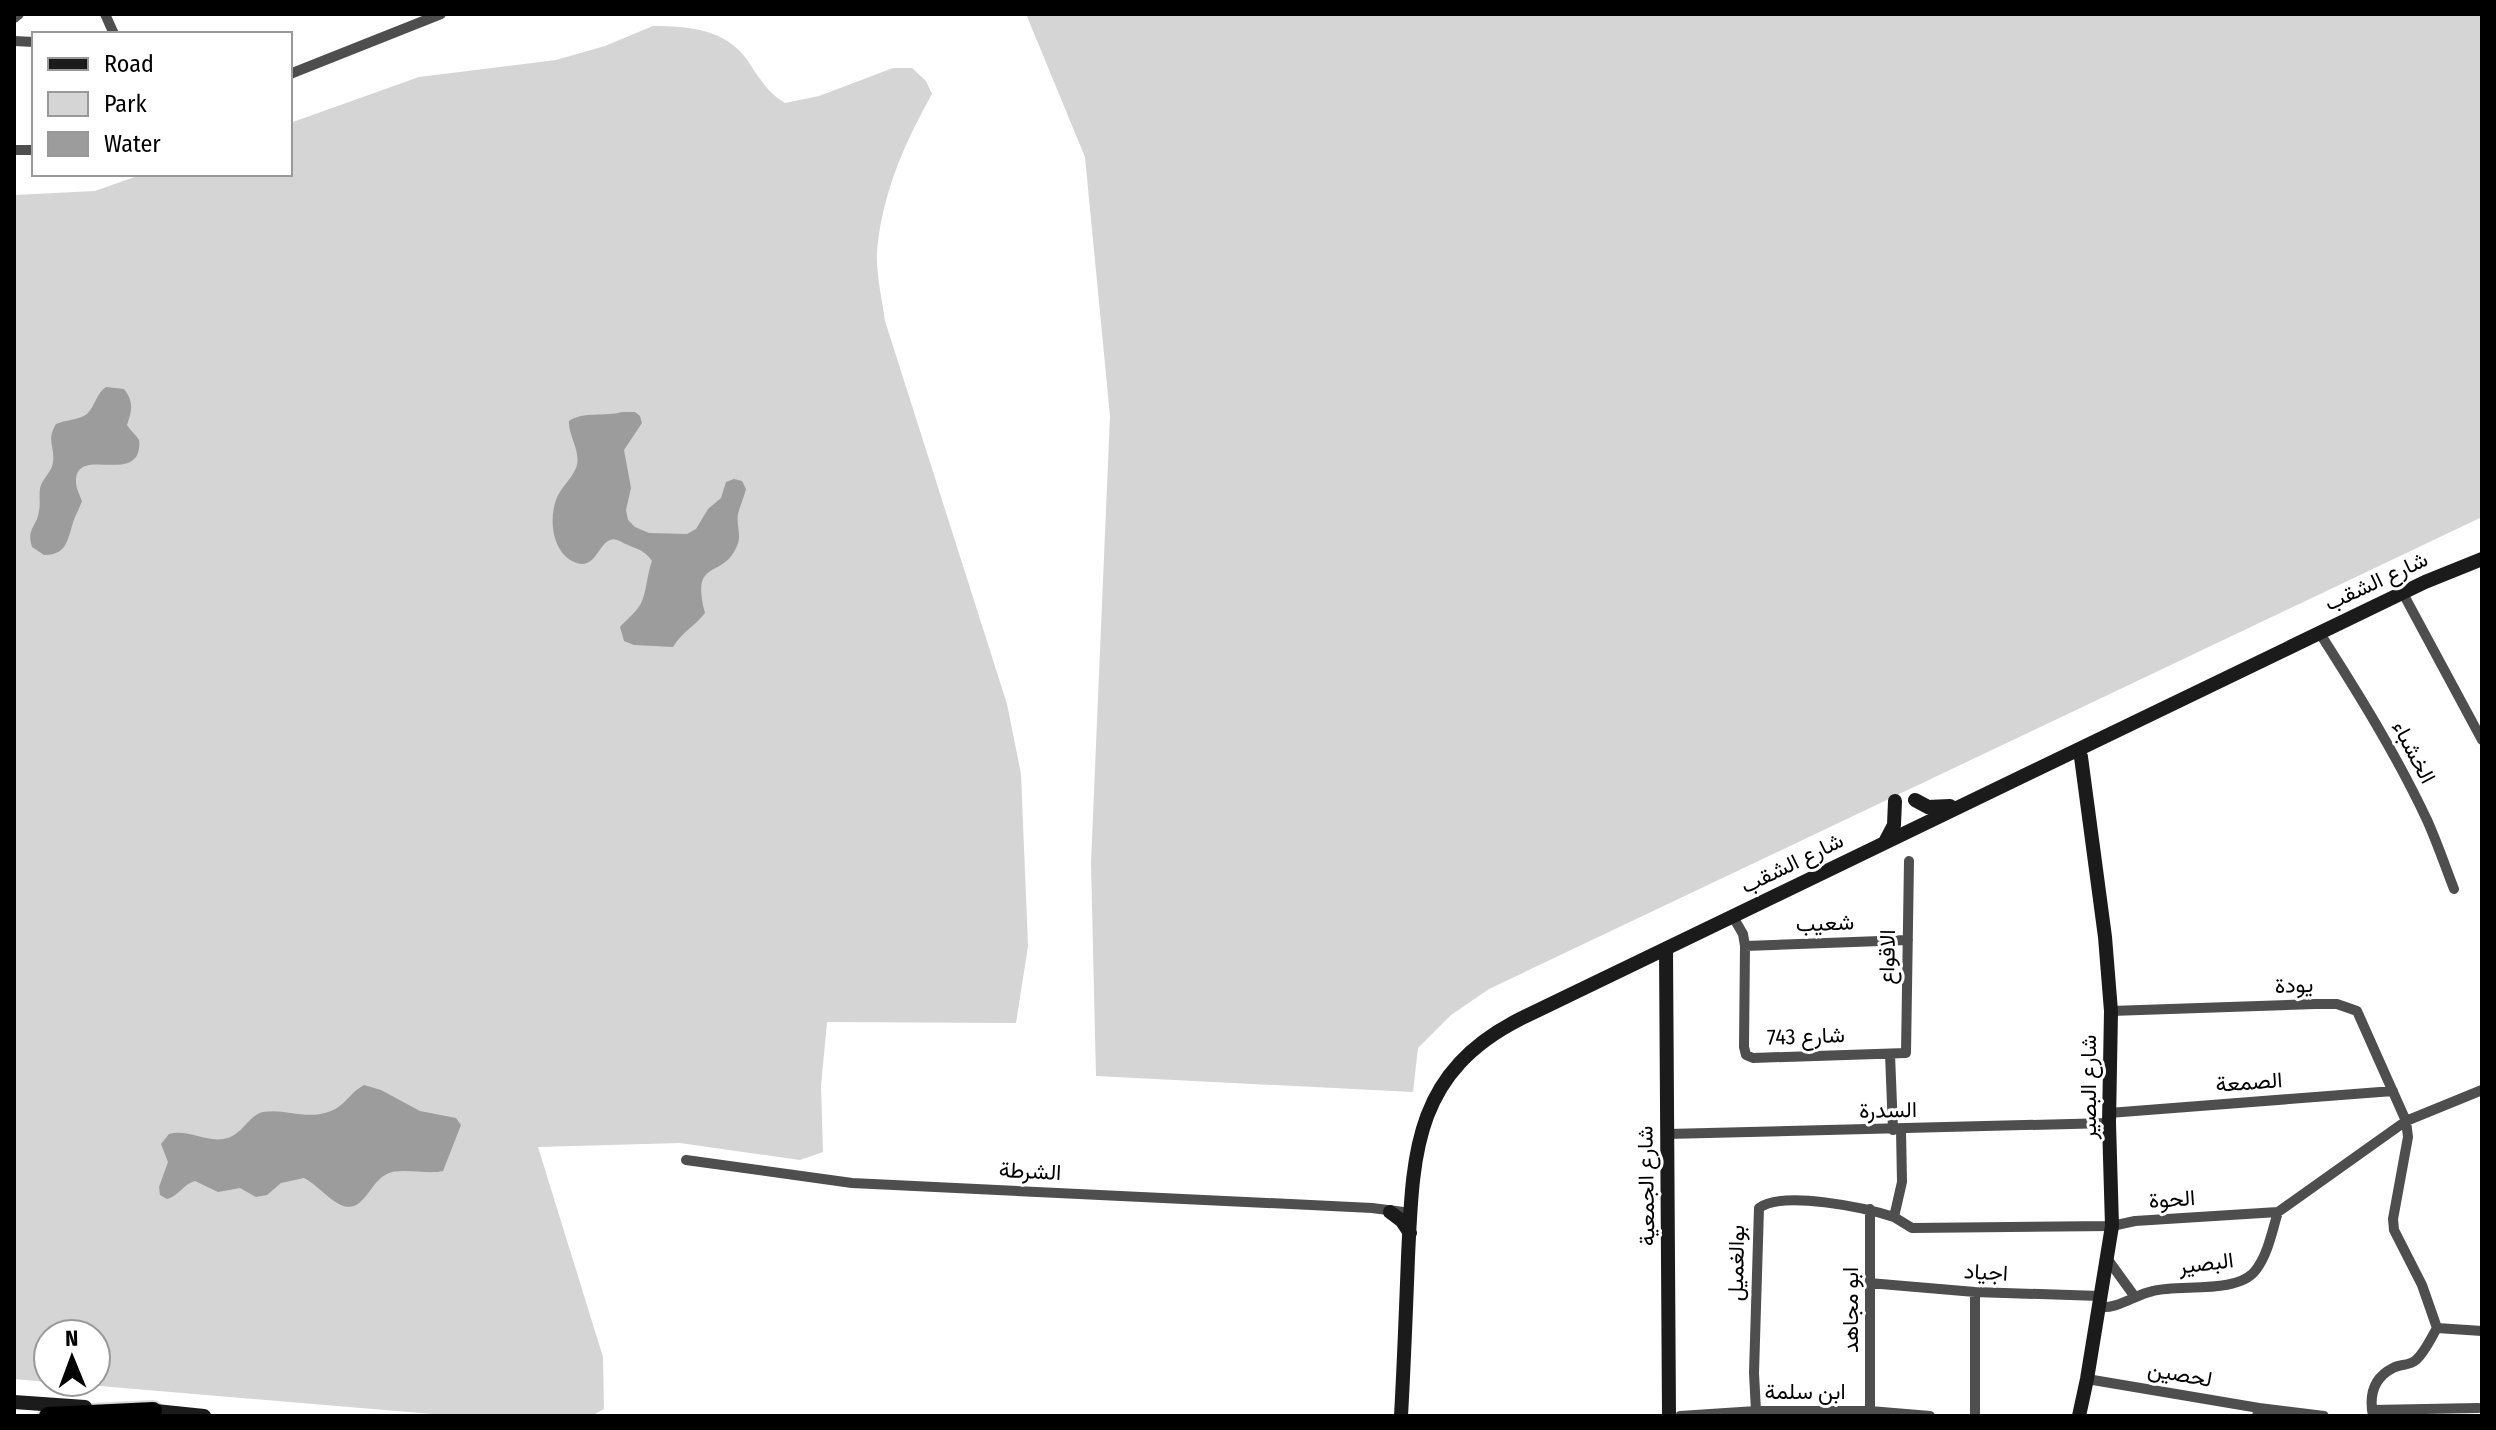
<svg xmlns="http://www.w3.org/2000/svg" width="2496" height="1430" font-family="'Fira Sans Condensed',Vazirmatn,sans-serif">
  <rect width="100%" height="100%" fill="#fff"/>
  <path fill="#d5d5d5" d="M1026,14H2482V517L1489,989L1451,1015L1418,1048L1413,1092L1096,1076L1091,863L1110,416L1085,157Z
    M653,26C689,26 726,29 748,61C759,78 768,93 785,103L819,96L893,68H912L926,81L932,94C904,144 882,194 877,252C876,274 882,299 885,321L1007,704L1021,774L1028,946L1016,1023L827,1022L821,1086L823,1152L800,1160L680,1143L538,1147L603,1357L604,1409L591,1416H456L53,1382H96V1334H48V1382L14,1379V195L95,191L143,174H290V123L419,77L556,60L605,46Z"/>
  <path fill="#9c9c9c" d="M106,387L124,389C134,402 132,410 127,425C130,430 136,435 139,440C140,444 139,449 138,453C128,480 75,447 76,482C76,488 80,496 82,501C79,510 74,517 72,526C67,543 65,555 44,555L32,547C26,528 37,527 39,511C41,501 38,494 41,485C45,476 52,471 53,462C55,445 46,441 56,424C65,420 79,420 87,414C95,406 96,394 106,387Z
    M622,412H635L640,416L642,423L624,450L631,488L626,510L628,520L635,527L649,533L687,534L696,529L708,509L721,498L726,482L734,479L742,481L746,489C744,497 740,506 738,514C736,525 742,535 737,546C723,580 690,557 705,613C695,626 682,632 673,647L634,645L624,641L620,627C627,619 638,611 642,601C647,589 647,574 652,561C644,550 639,550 628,545C622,543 616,537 610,540C597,545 595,573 572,561C552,550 549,519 556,500C560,488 571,480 576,468C582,452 568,436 569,421C583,411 605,417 622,412Z
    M364,1085L381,1090L420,1111L456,1118L461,1125L443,1171C427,1175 400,1167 387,1174C369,1182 363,1217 339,1204C326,1197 317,1185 304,1178L281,1183L267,1195L256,1197L240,1188L218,1192L195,1181C182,1185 179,1196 167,1199L160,1195L159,1187L168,1162L161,1144L169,1134C187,1129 205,1142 223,1139C242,1137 248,1115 263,1112C286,1108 306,1121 331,1111C346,1105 349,1093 364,1085Z"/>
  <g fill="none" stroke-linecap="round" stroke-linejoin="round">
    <defs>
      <path id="highway" d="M48,1416L153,1411"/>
    </defs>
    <use href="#highway" stroke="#dbdbdb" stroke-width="22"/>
    <path stroke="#4e4e4e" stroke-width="10" d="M105,14L114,34
      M14,18L19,14
      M14,41L34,42
      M290,74L441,14
      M14,150H34
      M2406,599L2482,740
      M2319,632C2358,693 2396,754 2427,820C2437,842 2445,866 2454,889
      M1736,922L1743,934L1745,946L1744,1047L1746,1055L1753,1058L1906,1053L1909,861
      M1745,946L1908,940
      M2111,1011L2315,1004H2337L2357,1011L2406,1121L2408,1137L2393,1219L2394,1230L2422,1285L2437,1328
      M1890,1054L1893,1130
      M2109,1113L2393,1091
      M1901,1130L1902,1182L1894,1217L1912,1228L2112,1226L2135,1221L2278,1212L2406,1121L2482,1090
      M1667,1134L2109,1123
      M686,1160L852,1183L1372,1208L1411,1213
      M2106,1257L2135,1297
      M1869,1283L1975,1292L2100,1296
      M2099,1307C2119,1309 2134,1295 2153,1291C2180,1284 2237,1294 2255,1271C2268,1255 2272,1231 2278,1212
      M2087,1379L2259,1408L2257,1416
      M2259,1408L2324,1416
      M2372,1410L2478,1408
      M1756,1411L1754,1373L1759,1208C1783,1190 1866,1208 1894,1217
      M1870,1411V1209
      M1680,1416L1756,1411H1870L1930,1416
      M1975,1416V1292
      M2373,1416C2369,1396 2373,1378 2393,1368C2400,1364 2409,1366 2416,1360C2425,1352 2431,1338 2437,1328L2482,1331"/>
    <path stroke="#1b1b1b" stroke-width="14" d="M1915,800L1928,807L1950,806
      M1885,842L1894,825L1895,801
      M1666,949L1669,1416
      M1390,1212L1402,1221L1410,1233
      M14,1402L85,1407
      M146,1410L204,1416
      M1401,1416C1404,1363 1406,1310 1408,1257C1413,1152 1414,1073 1520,1019L2425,582L2482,559
      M2079,1416L2087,1379L2112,1226L2109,1123L2111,1011L2105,937L2081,757"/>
    <use href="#highway" stroke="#000" stroke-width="18"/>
  </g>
  <g text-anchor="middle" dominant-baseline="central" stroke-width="6" stroke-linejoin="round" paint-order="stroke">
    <g font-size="22" fill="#000" stroke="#fff">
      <text transform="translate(2376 581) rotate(-25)">شارع الشقب</text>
      <text transform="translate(2414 752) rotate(62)">الخشباء</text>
      <text transform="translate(1792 863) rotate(-26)">شارع الشقب</text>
      <text transform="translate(1825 923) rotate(-2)">شعيب</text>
      <text transform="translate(1887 957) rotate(-89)">الاقواع</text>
      <text transform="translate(2294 985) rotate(-2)">يودة</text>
      <text transform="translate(1806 1036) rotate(-2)">شارع 743</text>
      <text transform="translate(2249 1082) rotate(-4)">الصمعة</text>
      <text transform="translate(2088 1087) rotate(-90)">شارع البصير</text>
      <text transform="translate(1888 1110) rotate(-1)">السدرة</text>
      <text transform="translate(1030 1171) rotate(3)">الشرطة</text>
      <text transform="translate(1646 1186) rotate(-91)">شارع الجمعية</text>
      <text transform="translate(2172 1199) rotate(-4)">الحوة</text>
      <text transform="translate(1736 1263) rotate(-89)">بوالغميل</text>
      <text transform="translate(2206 1263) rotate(-7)">البصير</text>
      <text transform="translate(1986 1272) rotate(3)">اجياد</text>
      <text transform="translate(1850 1310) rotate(-90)">ابو مجاهد</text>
      <text transform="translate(2180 1374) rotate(10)">لحصين</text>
      <text x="1805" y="1391">ابن سلمة</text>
    </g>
  </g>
  <rect width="2496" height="1430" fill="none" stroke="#000000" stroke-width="32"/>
  <rect x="32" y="32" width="260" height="144" fill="#ffffff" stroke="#999999" stroke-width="2"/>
  <rect x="48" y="58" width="40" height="12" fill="#1b1b1b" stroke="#999999" stroke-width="2"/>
  <text x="104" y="72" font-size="24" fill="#000000">Road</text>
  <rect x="48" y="92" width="40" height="24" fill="#d5d5d5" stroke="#999999" stroke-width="2"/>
  <text x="104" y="112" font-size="24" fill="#000000">Park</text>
  <rect x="48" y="132" width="40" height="24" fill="#9c9c9c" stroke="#999999" stroke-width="2"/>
  <text x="104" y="152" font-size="24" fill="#000000">Water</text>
  <g transform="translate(72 1358) rotate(359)"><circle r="38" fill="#ffffff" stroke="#999999" stroke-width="2"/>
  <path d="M0-6L14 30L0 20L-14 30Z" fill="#000000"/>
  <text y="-12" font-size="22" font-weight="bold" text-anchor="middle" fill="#000000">N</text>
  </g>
</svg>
